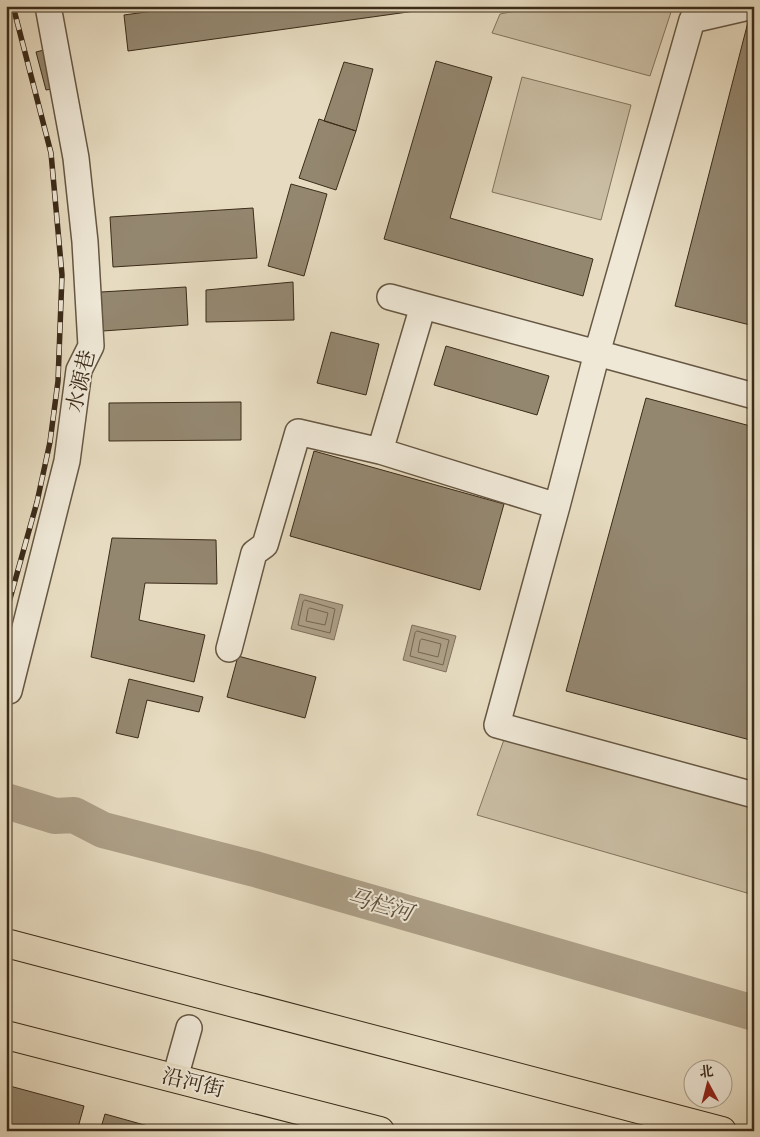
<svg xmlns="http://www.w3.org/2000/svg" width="760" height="1137" font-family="'IM FELL Double Pica','Noto Serif SC',serif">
  <rect width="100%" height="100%" fill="#e7dcc1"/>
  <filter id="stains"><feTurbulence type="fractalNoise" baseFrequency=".004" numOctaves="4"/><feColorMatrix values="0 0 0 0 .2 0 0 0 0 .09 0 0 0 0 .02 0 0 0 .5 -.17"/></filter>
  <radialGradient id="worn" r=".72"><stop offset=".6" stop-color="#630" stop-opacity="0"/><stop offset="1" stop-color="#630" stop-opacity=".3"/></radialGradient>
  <path fill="#cabea4" stroke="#82745e" d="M540,6H673L650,76L492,33L500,14Z
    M522,77L631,105L601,220L492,192Z
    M506,734L754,801V895L477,815Z"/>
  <path fill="#ada088" stroke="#7f715c" d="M300,594L343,605L334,640L291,629Z
    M412,625L456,636L446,672L403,660Z"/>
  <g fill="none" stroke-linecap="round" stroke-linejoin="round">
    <path stroke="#746650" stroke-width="1" d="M305,600L335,609L330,633L298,625L303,602Z
      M310,608L328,613L325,625L306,621L308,610Z
      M417,631L449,640L443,665L410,656L415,633Z
      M422,639L441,644L438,657L418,652L420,641Z"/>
    <path stroke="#ada088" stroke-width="36" d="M6,801L55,816L74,815L103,830L255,869L754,1013"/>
  </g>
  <path fill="#948770" stroke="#3b2b19" d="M189,6H451L128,51L124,15Z
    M748,22L754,23V326L675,306Z
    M52,48L59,88L46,90L36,52Z
    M436,61L492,77L450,218L593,259L583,296L384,239Z
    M344,62L373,69L356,131L324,121Z
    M319,119L356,131L336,190L299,178Z
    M291,184L327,194L304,276L268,266Z
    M253,208L257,258L113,267L110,217Z
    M293,282L294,320L206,322V290Z
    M186,287L188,325L103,331L101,292Z
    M331,332L379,344L366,395L317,383Z
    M446,346L549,376L537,415L434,385Z
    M646,398L754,427V741L566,691Z
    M241,402V440L109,441V403Z
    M314,451L504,504L480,590L290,536Z
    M112,538L216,540L217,584L145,583L139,620L205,635L194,682L91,657Z
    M238,656L316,677L305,718L227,697Z
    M129,679L203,697L199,712L147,700L138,738L116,733Z
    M6,1085L84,1106L77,1131H6Z
    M105,1114L166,1131H100Z"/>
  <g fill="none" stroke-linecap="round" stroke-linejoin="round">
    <defs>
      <path id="minor" d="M390,297L423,306
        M754,396L597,353L557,506L497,725L754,795
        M557,506L380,451L423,306L597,353L692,20L753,6
        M229,649L254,553L265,545L298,432L380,451
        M9,691L67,461L79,370L91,346L85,242L76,158L48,6
        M175,1078L189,1028"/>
      <path id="major" d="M6,1035L380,1131"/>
      <path id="highway" d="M6,943L722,1131"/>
    </defs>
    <use href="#minor" stroke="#665743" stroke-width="28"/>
    <use href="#major" stroke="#3b2b19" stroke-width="30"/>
    <use href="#highway" stroke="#3b2b19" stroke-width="30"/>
    <use href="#minor" stroke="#efe8d7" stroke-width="25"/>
    <use href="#major" stroke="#e7dcc1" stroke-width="28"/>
    <use href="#highway" stroke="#e7dcc1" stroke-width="28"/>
    <defs>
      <path id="rail" d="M6,613L37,502L50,442L58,381L62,275L51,153L13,6"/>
    </defs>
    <use href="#rail" stroke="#3b2b19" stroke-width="5.5"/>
    <use href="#rail" stroke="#efe8d7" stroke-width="4" stroke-dasharray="11" stroke-linecap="butt"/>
  </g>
  <g text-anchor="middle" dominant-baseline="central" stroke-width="4" stroke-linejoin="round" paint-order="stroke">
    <g font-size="21" fill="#3b2b19" stroke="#efe8d7">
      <text transform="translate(81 381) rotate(-77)">水源巷</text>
      <text transform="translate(193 1083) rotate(14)">沿河街</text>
    </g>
    <g font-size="22" font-style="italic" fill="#5d4e3a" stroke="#efe8d7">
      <text transform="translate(380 905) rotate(16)">马栏河</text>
    </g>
  </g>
  <rect width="760" height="1137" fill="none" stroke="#e7dcc1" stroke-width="25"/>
  <rect x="8" y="8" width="745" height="1122" fill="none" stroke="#3b2b19" stroke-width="2.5"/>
  <rect x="12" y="12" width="735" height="1112" fill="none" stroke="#3b2b19"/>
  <g transform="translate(708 1084) rotate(353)"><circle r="24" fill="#efe8d7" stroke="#a79c8b"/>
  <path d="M0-4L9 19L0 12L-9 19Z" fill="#8f2418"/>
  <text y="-8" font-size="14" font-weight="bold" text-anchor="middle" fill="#3b2b19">北</text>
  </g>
  <rect width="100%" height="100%" filter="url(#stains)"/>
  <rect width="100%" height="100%" fill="url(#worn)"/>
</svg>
